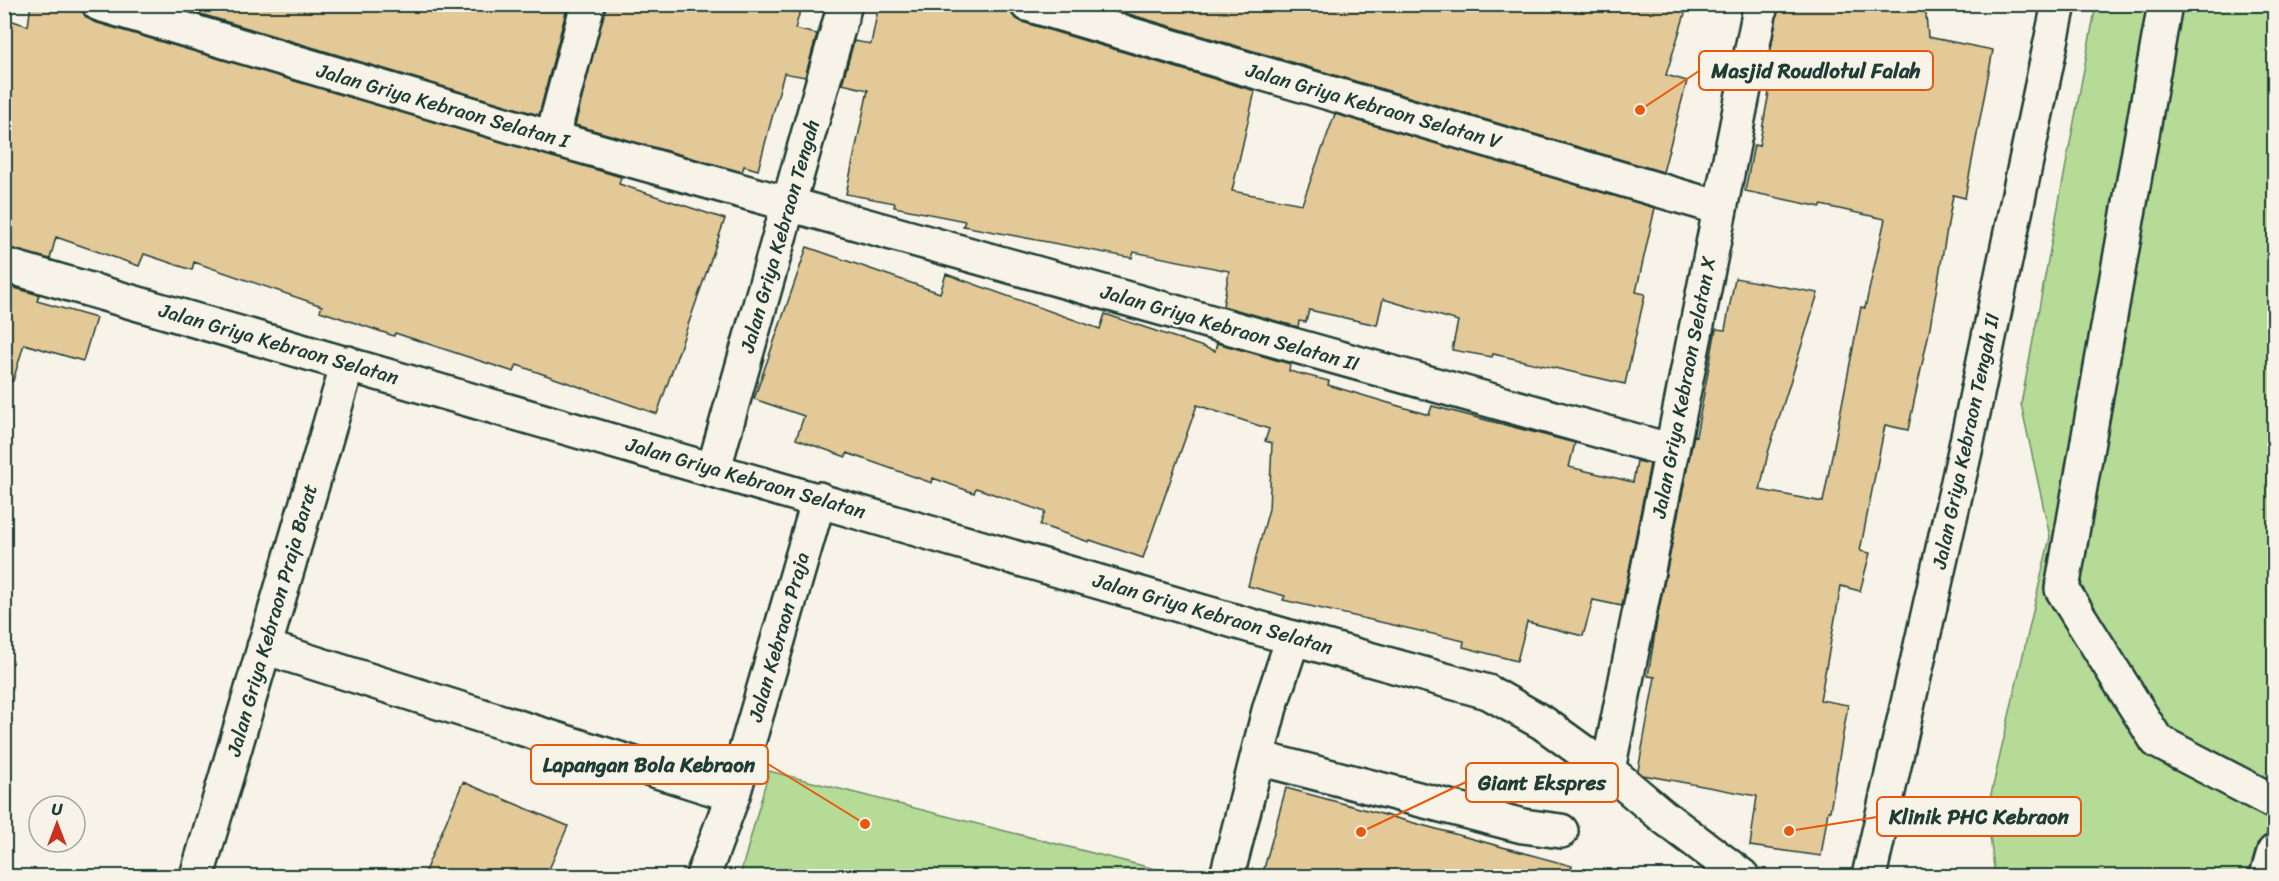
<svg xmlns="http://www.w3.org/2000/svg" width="2279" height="881" font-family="Sriracha,sans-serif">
  <rect width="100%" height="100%" fill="#f7f3e8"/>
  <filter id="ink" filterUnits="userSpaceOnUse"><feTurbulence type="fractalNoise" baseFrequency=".0167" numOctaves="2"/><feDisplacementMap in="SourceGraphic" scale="12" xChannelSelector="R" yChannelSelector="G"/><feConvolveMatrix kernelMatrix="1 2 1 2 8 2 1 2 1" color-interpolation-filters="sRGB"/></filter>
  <g filter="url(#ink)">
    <path fill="#b5db97" stroke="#6a8c66" stroke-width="1.5" d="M2096,5H2274V876H1995L1987,812L2050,537L2021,404Z
      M769,771L1183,876H740Z"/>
    <path fill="#e3c998" stroke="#1f3d34" stroke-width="1.5" d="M31,4H81L85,16L94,22L621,177L619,184L725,219L657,414L517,365L514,372L395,333L394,336L320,311L322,306L194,262L192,270L144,254L139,266L56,237L50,259L4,247V18L28,26Z
      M167,4H568L539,115Z
      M606,4H802L795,29L817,34L805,77L784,73L758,170L744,166L742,172L575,125Z
      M879,4H1009L1013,16L1022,22L1255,91L1232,191L1302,204L1335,114L1655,208L1636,292L1645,294L1625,384L1493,354L1492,357L1452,350L1458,321L1383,299L1377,325L1309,310L1306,322L1299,321L1298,327L1223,306L1229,271L1134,252L1132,258L963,226L965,221L894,207L895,203L846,194L868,90L842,84L854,41L871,44Z
      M1095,4H1688L1666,75L1687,81L1663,172Z
      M1779,4H1925L1928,37L1993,50L1965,198L1953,195L1929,332L1908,430L1885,425L1860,551L1870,553L1860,591L1841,586L1820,700L1848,705L1830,811H1828L1821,856L1750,846L1757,796L1643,775L1638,771L1655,677L1648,676L1658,614L1694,435L1696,436L1716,329L1725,330L1735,278L1818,293L1768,453L1760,490L1823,502L1861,307L1865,308L1885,219L1821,205V207L1745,191L1754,145L1759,146L1773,71L1767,70Z
      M807,247L940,293L946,274L1100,329L1105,314L1215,351L1217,343L1290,364L1289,371L1329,381L1328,385L1429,415L1432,406L1575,443L1569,467L1633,482L1637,461L1650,464L1622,606L1593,600L1583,636L1527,622L1517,661L1463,647L1464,641L1283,600L1285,596L1248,586L1269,509L1272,443L1265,441L1269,429L1197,405L1143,558L1090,540L1089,542L1040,525L1045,512L976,488L974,493L933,478L932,483L847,453L846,457L796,439L804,416L754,399Z
      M4,285L39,295L37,301L96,318L83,361L24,344L13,381L4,380Z
      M463,782L568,826L546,876H423Z
      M1286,788L1572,866L1571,876H1262Z"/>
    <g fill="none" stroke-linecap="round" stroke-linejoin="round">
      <defs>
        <path id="minor" d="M99,4L552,138L1672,451
          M1027,4L1720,208
          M2165,4L2062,589L2157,741L2274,802
          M552,138L588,4
          M4,265L1293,638L1488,692L1543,723L1608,770L1664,817L1742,876
          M714,468L845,4
          M264,647L733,795
          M1258,758L1523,826L1561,831
          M1608,770L1761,4
          M197,876L348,363
          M703,876L733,795L819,499
          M1227,876L1270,707L1293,638
          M1869,876L1965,451L2059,4
          M2267,876L2274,852"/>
      </defs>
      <use href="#minor" stroke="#1f3d34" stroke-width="38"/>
      <use href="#minor" stroke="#f7f3e8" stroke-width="33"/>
    </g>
  </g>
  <g text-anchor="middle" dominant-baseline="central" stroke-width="5" stroke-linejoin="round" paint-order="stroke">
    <g font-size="20" fill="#1f3d34" stroke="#f7f3e8">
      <text transform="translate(443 106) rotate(16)">Jalan Griya Kebraon Selatan I</text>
      <text transform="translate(1374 106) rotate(16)">Jalan Griya Kebraon Selatan V</text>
      <text transform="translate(780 236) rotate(-74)">Jalan Griya Kebraon Tengah</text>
      <text transform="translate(1230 328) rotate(16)">Jalan Griya Kebraon Selatan II</text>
      <text transform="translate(279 344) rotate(16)">Jalan Griya Kebraon Selatan</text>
      <text transform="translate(1684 387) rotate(-79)">Jalan Griya Kebraon Selatan X</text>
      <text transform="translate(1966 441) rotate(-78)">Jalan Griya Kebraon Tengah II</text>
      <text transform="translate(746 478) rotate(16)">Jalan Griya Kebraon Selatan</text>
      <text transform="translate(1213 614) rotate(16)">Jalan Griya Kebraon Selatan</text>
      <text transform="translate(272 620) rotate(-74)">Jalan Griya Kebraon Praja Barat</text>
      <text transform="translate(779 637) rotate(-74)">Jalan Kebraon Praja</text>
    </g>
  </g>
  <path fill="none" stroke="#e8590c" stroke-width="2" d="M1640 110L1699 71M865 824L768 764M1361 832L1466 782M1789 831L1877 817"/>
  <g fill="#e8590c" stroke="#f7f3e8" stroke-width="2">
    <circle cx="1640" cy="110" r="6"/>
    <circle cx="865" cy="824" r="6"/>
    <circle cx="1361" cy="832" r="6"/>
    <circle cx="1789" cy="831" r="6"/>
  </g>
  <g fill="#f7f3e8" stroke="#e8590c" stroke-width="2">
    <rect x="1699" y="51" width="234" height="39" rx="6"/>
    <rect x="531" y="745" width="237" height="39" rx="6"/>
    <rect x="1466" y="763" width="152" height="39" rx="6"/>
    <rect x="1877" y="797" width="204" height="39" rx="6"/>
  </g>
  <g font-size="21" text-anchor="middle" font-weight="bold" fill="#1f3d34">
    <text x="1816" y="78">Masjid Roudlotul Falah</text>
    <text x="649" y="772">Lapangan Bola Kebraon</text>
    <text x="1542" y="790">Giant Ekspres</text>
    <text x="1979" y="824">Klinik PHC Kebraon</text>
  </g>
  <rect width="2279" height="881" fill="none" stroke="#f7f3e8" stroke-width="24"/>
  <rect x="12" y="12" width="2255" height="857" fill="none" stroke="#1f3d34" stroke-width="2" filter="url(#ink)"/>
  <g transform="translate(57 824)"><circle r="28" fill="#f7f3e8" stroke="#a1aaa0" stroke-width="1.5"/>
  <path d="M0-4.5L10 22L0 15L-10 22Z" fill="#c8321e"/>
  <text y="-9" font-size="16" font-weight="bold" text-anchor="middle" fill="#1f3d34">U</text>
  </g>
</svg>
